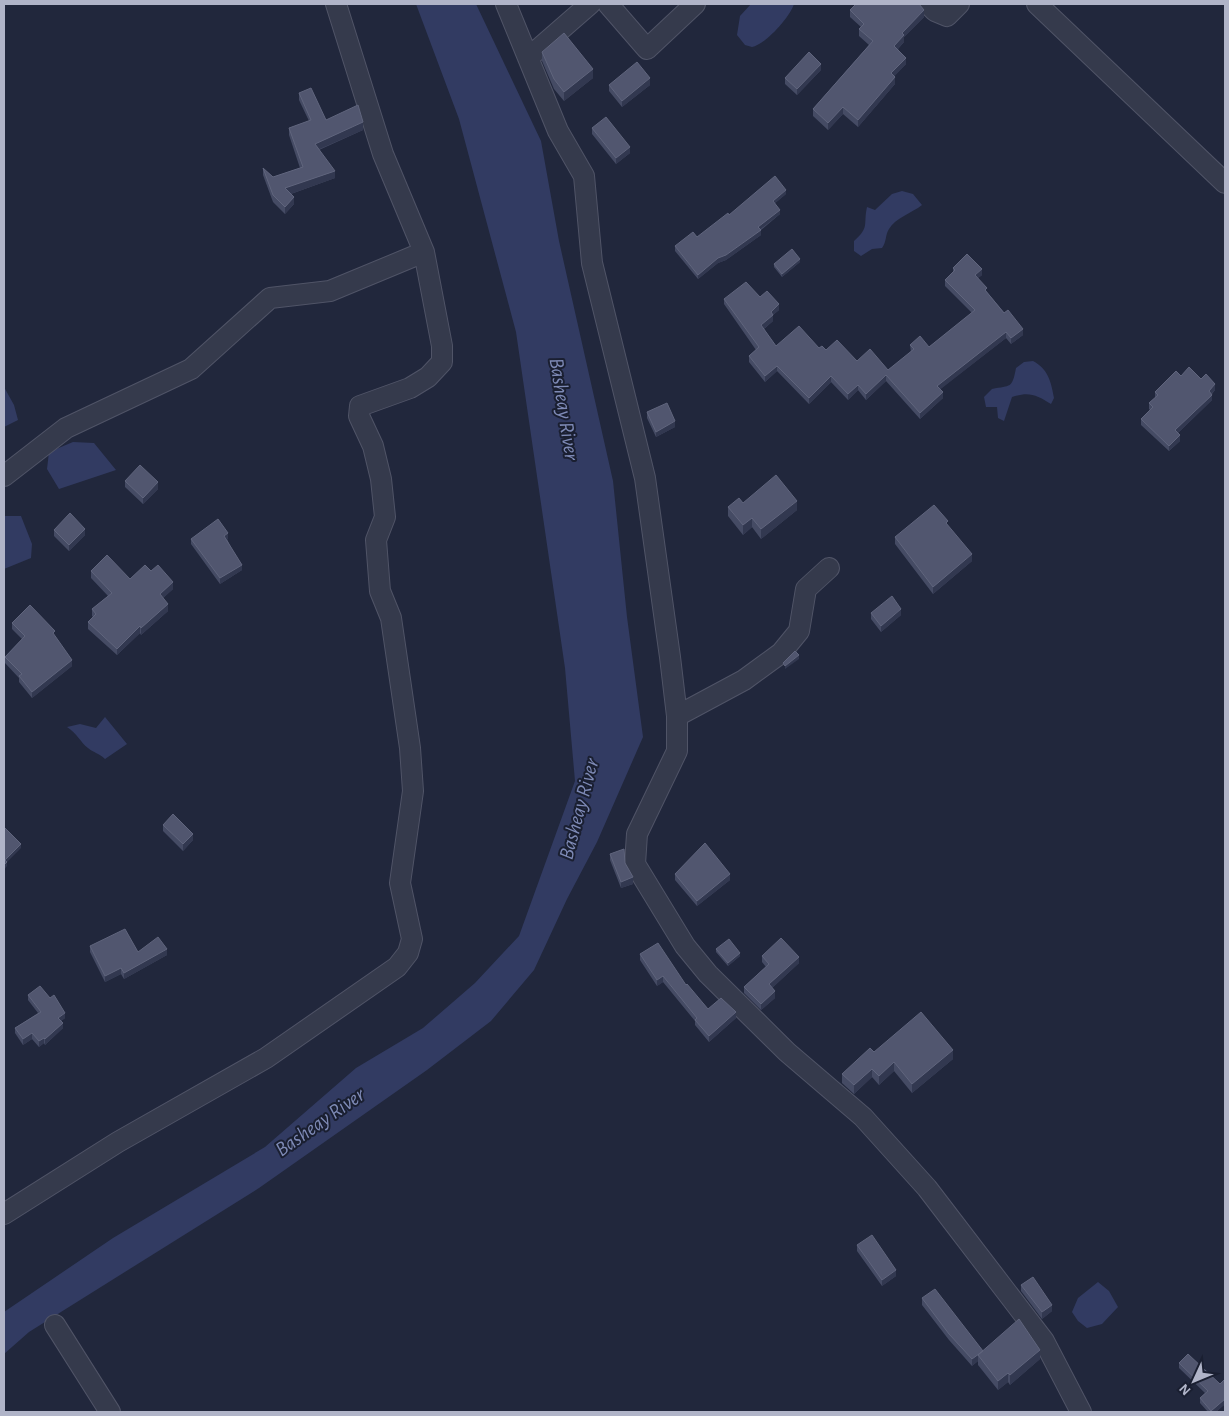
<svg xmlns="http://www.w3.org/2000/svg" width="1229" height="1416" font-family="'Alegreya Sans',sans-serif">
  <rect width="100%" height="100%" fill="#21273c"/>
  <path fill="#323b62" d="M416,4H476L541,141L559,241L613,481L627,617L643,737L597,842L567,899L534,970L491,1021L427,1070L259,1188L29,1332L4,1354V1312L113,1238L265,1147L356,1068L423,1028L475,983L519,936L575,781L565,668L516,332L459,119Z
    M751,4H794C790,17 766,44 752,47L745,45L737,35L740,16Z
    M902,191L913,194L922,205C912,213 895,218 889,229C885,235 887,241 882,248L872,249L861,256L854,251V241C870,227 863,225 867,207L875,210L892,194Z
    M1033,361C1048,369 1051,381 1054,398L1051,404C1037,395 1029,391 1012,397L1004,421L998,418L997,407H986L984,397L992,389C1011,385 1012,389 1016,368L1024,362Z
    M4,387L14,405L18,420L4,427Z
    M73,442L94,443L116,470L59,489L47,469L49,452Z
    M4,516H21L32,544L31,558L4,569Z
    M105,717L127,744L105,759C99,753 94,753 88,748C80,742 78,734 67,727L80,724L96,728Z
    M1098,1282L1109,1291L1118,1307L1102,1324L1087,1328L1078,1321L1072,1312L1078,1298Z"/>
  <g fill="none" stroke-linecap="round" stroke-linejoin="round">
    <defs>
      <path id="street" d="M506,4L558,131L584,176L592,263L645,478L670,657L677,716V751L637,834L635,864L685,946L708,974L787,1052L863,1117L927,1188L1044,1341L1081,1412
        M608,4L647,49L695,4
        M928,4L935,11L947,16L959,4
        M1037,4L1225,183
        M528,58L590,4
        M4,476L66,428L191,369L270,298L330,291L424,252
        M677,716L744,680L781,653L799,631L806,589L829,568
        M4,1214L118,1142L266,1058L397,967L408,953L412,939L400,883L413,791L410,748L391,618L380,591L376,540L385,517L381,479L373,446L359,416L360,406L410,388L428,377L442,362V346L424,252L383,154L336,4
        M55,1325L110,1412"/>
    </defs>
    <use href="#street" stroke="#505467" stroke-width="22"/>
    <use href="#street" stroke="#353a4c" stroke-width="20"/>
  </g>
  <path fill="#454b64" d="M850,10L924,17L904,37V42L898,49L906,64L894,76L895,84L858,127L843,114L828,130L813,116V109L869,45L859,36V29L861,27L850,17Z
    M542,52L593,78L564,101L554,89L542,61Z
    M821,70L797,95L785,84V78Z
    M609,85H650L622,107L609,91Z
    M299,93L326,120L363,130L319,150L335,178L291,194L294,204L285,214L273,202L263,175V168L273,177L300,168L289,135V128L309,121L299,100Z
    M592,128L630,153L616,164L592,134Z
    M786,194L775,203L780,214L761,230V235L726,260L718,263L698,279L675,251V246L697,237L729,215Z
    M800,262L782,277L774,267V264Z
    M953,268L982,275L978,278L987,292L1023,335L1011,344L1006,338L940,389L943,398L920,419L886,381L866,400L858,390L848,400L831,382L809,404L777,371L765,382L749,362V356L756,350L724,304V299L760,297L779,310L773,315V321L764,329L776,346L819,348L857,361L888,370L911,352L910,345L929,347L972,313L945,286V280L953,273Z
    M1181,376L1201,379L1215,390L1212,394V400L1178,433L1180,441L1169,451L1141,425V419L1150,410L1149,409V403L1155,398V392Z
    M647,412L675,427L656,437L647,418Z
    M125,481L158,489L143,504L125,487Z
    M743,503L797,510L761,539L752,527L743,535L728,516V507Z
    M54,530L85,535L69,551L54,536Z
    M895,537L972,561L933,594L895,544Z
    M191,539H228H227L242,570L220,584L191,544Z
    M91,571L130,579L151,571L173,589L163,598L168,611L141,635L140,633L117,655L88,629V622L93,617L92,616V609L108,596L91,578Z
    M871,613L901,615L881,632L871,619Z
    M12,623L55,636L72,666L32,698L19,682V678L5,663V657L22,639L12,629Z
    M163,825L193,840L183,851L163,831Z
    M610,854L625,863L633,884L621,888L610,860Z
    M675,874L730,880L697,906L675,880Z
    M90,946L138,952L167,955L124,979L121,974L105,982L90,952Z
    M716,949L740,956L728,966L716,952Z
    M640,954L686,985L708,1009L736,1018L709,1042L695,1025V1021L663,982L657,986L640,960Z
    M762,956L799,963L772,988L775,998L761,1010L744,993V987L766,967L762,962Z
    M28,995L65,1018L61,1021L63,1028L45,1045L44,1043L39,1047L32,1039L23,1045L15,1033V1028L38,1013L28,1000Z
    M874,1052L953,1059L912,1093L894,1071L879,1085L872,1077L854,1094L842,1083V1074Z
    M857,1245L896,1276L882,1286L857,1251Z
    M1021,1285L1052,1311L1042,1319L1021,1291Z
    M922,1298L983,1351L1040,1359L1010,1385L1008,1382L998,1390L978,1365V1361L972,1366L949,1340L922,1305Z
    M1179,1363L1220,1384L1225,1379V1404L1216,1412H1208L1200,1403V1398L1205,1393L1179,1368Z"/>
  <path fill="#323850" d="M924,10V17L904,37V42L894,53V46L902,33Z
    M906,58V64L891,80V73Z
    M821,64V70L797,95V89Z
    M593,69V78L564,101V92Z
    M895,77V84L858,127V120Z
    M650,78V85L622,107V101Z
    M843,107V114L828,130V123Z
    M363,122V130L315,151V144Z
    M630,147V153L616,164V158Z
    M335,171V178L285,196V188Z
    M786,190V194L773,205V201Z
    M294,197V204L285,214V207Z
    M780,210V214L758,231V227Z
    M761,230V235L726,260L718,263L698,279V275L718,258Z
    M800,259V262L782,277V274Z
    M982,269V275L975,281V275Z
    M779,304V310L773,315V321L761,331V325L771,312Z
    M1023,329V335L1011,344V338Z
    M1006,332V338L937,392V386Z
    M777,366V371L765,382V376Z
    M886,375V381L866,400V394Z
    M831,376V382L809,404V398Z
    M1215,384V390L1209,396V391Z
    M858,385V390L848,400V394Z
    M943,392V398L920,419V413Z
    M1212,395V400L1175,436V430Z
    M675,421V427L656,437V432Z
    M1180,435V441L1169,451V446Z
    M158,482V489L143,504V498Z
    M797,501V510L761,539V529Z
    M752,518V527L743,535V525Z
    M85,529V535L69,551V545Z
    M228,533V539L224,541V536Z
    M972,554V561L933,594V587Z
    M242,565V570L220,584V578Z
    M173,582V589L160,601V594Z
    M168,604V611L141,635V628Z
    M901,609V615L881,632V626Z
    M140,626V633L117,655V649Z
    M799,655V659L785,669V666Z
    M72,660V666L32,698V692Z
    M193,834V840L183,851V844Z
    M21,844V848L7,862V866L4,870V865L5,860Z
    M730,874V880L697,906V901Z
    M633,877V884L621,888V882Z
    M167,949V955L124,979V973Z
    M740,953V956L728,966V963Z
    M799,957V963L769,991V984Z
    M121,968V974L105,982V976Z
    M663,976V982L657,986V980Z
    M775,991V998L761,1010V1004Z
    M736,1012V1018L709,1042V1036Z
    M65,1013V1018L58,1023V1018Z
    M63,1023V1028L45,1045V1039Z
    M32,1033V1039L23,1045V1039Z
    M44,1038V1043L39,1047V1041Z
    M953,1050V1059L912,1093V1084Z
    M894,1062V1071L879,1085V1076Z
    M872,1069V1077L854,1094V1085Z
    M896,1270V1276L882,1286V1280Z
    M1052,1305V1311L1042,1319V1312Z
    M1040,1350V1359L1010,1385V1375Z
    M983,1351L978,1355V1361L972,1366V1359Z
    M1008,1373V1382L998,1390V1381Z
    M1225,1399V1404L1216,1412H1211V1411Z"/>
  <path fill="#51566f" stroke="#60657d" d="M856,4H919L924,10L902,33L904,35L894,46L906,58L891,73L895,77L858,120L843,107L828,123L813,109L873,41L859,29L864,24L850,10Z
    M564,33L593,69L564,92L554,79L542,52Z
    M809,52L821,64L797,89L785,78Z
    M637,62L650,78L622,101L609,85Z
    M311,88L326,120L358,105L363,122L315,144L335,171L285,188L294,197L285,207L273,195L263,168L273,177L303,167L289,128L311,120L299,93Z
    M606,117L630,147L616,158L592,128Z
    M775,176L786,190L773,201L780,210L758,227L761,230L726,255L718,258L698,275L675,246L693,232L697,237L728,213L729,215Z
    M792,249L800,259L782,274L774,264Z
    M967,254L982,269L975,275L987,288L985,290L1004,313L1008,310L1023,329L1011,338L1006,332L937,386L943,392L920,413L886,375L866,394L858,385L848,394L831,376L809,398L777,366L765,376L749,356L759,347L724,299L746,282L760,297L767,291L779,304L771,312L773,315L761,325L776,346L799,326L819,348L822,346L826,350L837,340L857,361L870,349L888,370L914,349L910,345L920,336L929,347L975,310L945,280L955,270L953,268Z
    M1189,367L1201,379L1206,374L1215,384L1209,391L1212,395L1175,430L1180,435L1169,446L1141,419L1153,407L1149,403L1158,395L1155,392L1176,371L1181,376Z
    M667,403L675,421L656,432L647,412Z
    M140,465L158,482L143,498L125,481Z
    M776,475L797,501L761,529L752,518L743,525L728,507L739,498L743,503Z
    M934,505L948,521L946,523L972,554L933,587L895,537Z
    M70,513L85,529L69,545L54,530Z
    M218,519L228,533L224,536L242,565L220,578L191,539Z
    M107,555L130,579L145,565L151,571L158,565L173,582L160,594L168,604L141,628L140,626L117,649L88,622L96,614L92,609L112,593L91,571Z
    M892,596L901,609L881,626L871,613Z
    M30,605L55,631L53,633L72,660L32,692L19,676L22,674L5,657L25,636L12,623Z
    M795,651L799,655L785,666L783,663Z
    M173,814L193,834L183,844L163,825Z
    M4,827L21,844L5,860L7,862L4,865Z
    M705,843L730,874L697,901L675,874Z
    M624,849L625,863L633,877L621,882L610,854Z
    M125,929L138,952L158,937L167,949L124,973L121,968L105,976L90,946Z
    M781,938L799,957L769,984L775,991L761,1004L744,987L769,964L762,956Z
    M729,939L740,953L728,963L716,949Z
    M658,943L686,985L687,984L708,1009L721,998L736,1012L709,1036L695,1020L697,1018L663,976L657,980L640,954Z
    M40,986L50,998L54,995L65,1013L58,1018L63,1023L45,1039L44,1038L39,1041L32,1033L23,1039L15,1028L41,1012L28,995Z
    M921,1012L953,1050L912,1084L894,1062L879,1076L872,1069L854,1085L842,1074L870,1048L874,1052Z
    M872,1235L896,1270L882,1280L857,1245Z
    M1033,1277L1052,1305L1042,1312L1021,1285Z
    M935,1289L983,1351L972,1359L949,1334L922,1298Z
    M1019,1319L1040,1350L1010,1375L1008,1373L998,1381L978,1355Z
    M1188,1354L1220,1384L1225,1379V1399L1211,1411L1200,1398L1208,1391L1179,1363Z"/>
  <g text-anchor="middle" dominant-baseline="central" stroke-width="4" stroke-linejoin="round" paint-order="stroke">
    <g font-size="21" font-style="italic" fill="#7e8ab6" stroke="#1a1f31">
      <text transform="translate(564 409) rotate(81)">Basheay River</text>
      <text transform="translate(579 809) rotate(-75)">Basheay River</text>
      <text transform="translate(320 1122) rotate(-35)">Basheay River</text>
    </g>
  </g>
  <rect width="1229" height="1416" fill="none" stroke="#b0b4c8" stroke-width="10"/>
  <g transform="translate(1194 1381) rotate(226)" stroke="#1a1f31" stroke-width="4" paint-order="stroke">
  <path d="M0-4L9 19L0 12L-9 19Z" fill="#b0b4c8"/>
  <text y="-8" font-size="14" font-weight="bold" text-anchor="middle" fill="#b0b4c8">N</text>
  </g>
</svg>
